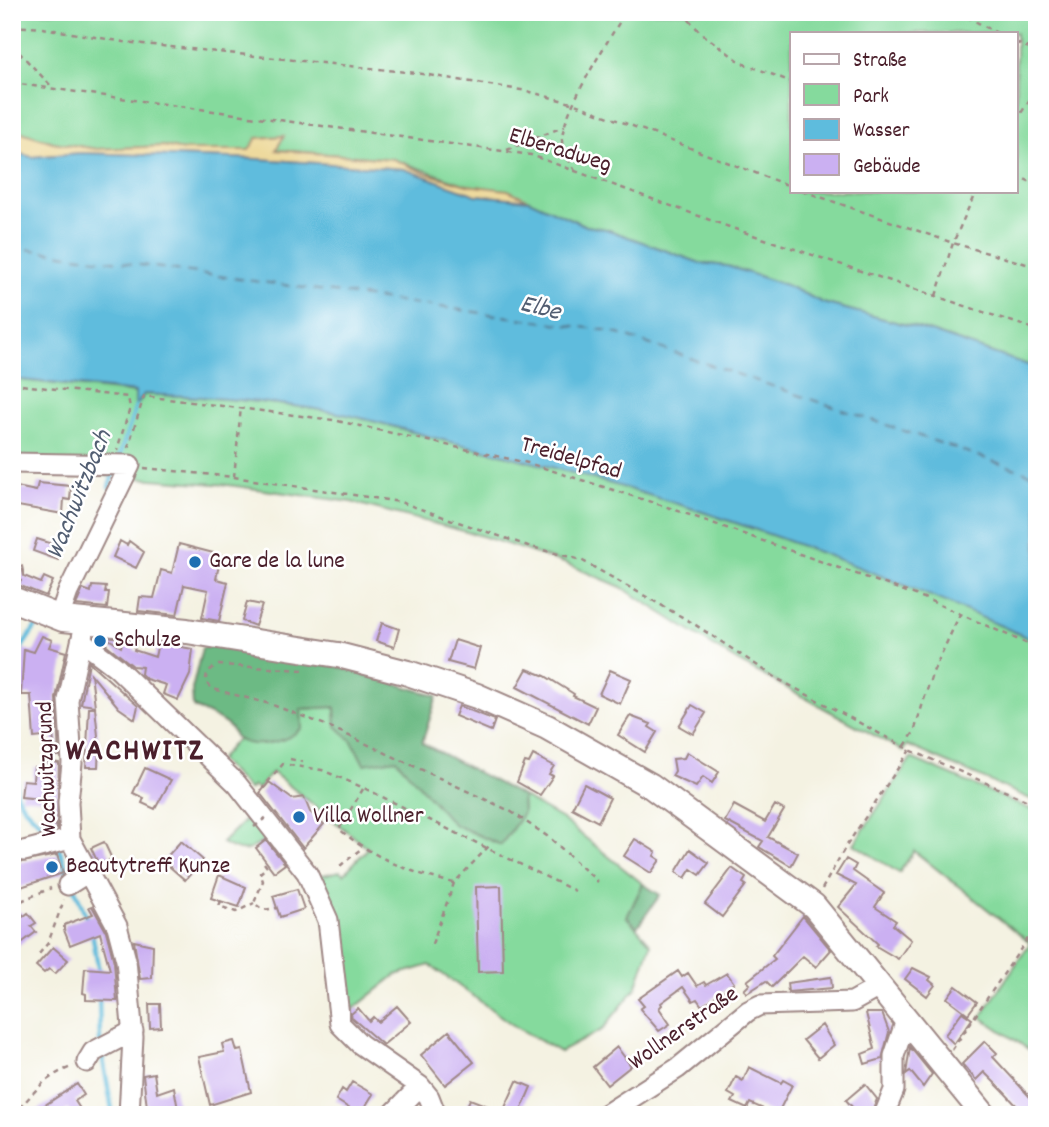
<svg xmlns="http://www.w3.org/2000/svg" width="1049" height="1127" font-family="Dekko,sans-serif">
  <rect width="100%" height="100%" fill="#fff"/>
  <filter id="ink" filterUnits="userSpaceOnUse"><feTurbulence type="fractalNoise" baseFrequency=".0143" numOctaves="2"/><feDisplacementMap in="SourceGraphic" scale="14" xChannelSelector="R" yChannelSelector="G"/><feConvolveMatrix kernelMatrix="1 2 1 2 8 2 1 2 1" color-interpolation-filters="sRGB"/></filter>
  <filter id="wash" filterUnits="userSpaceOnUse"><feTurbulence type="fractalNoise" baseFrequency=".00686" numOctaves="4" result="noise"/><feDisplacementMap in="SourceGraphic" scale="28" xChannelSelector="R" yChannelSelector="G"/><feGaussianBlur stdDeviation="1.57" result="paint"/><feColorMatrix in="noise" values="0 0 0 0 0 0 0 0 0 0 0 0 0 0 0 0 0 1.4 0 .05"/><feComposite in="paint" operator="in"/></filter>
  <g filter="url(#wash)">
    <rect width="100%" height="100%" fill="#f4f2e2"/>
    <path fill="#85da9d" stroke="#687c64" stroke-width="2" fill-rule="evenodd" d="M12,12H1037V368L922,329L823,303L786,285L727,266L700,263L606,229L586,226L509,191L467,185L393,159L276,150L283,137L249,150H182L164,146L97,149L53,142L12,129ZM792,33H1016V191H792Z
      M12,379L136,393L135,409L143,394C207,397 270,401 333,412C373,419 412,433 451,442C654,489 848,556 1037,642V802L907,745L903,751L737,661L621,587L567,564L482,536L351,502L228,485L12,468Z
      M335,707L336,726L352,741L364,764L396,759L454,824L501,845L523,813L522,796L562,819L643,884L627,917L651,944L636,988L602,1030L560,1052L513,1025L430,965L396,975L352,1010L345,1002L314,877L340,871L344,874L368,848L272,772L258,789L253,786L249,790L219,760L237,739L245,742L301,709Z
      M911,758L1037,812V1055L981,1017L1030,943L914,851L899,873L854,844Z
      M251,814L268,838C249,852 243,855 222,843Z"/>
    <path fill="#6cba84" stroke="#5b6c58" stroke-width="2" d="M214,646L336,666L437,696L422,743L522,796L523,813L501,845L453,824L396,759L364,764L352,741L336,726L335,707L301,709L302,728C288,741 261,749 241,741C234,738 235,734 231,729C223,719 204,713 193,707L192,689L202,648Z
      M643,884L660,895L637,927L627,917Z"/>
    <path fill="#eeda9e" stroke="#9c7c64" stroke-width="2" d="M12,129L53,142L97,149L164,146L182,150H249L257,138L284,136L276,150L393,159L425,173L467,185L508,190L529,200L476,195L404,169L258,159L81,153L32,157L12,152Z"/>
    <path fill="#5ebcdd" stroke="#546e84" stroke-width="2" d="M12,152L32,157L81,153L258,159L404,169L476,195L529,200L586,226L606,229L700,263L727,266L786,285L823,303L922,329L1037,368V642C848,556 654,489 451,442C412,433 373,419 333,412C271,401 207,397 144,394L135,409V392L12,379Z"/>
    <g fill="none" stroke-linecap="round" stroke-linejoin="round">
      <path stroke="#5ebcdd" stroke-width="4.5" d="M118,461L136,406
        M109,487L115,469
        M41,619L20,650L14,676L16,794L23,806L54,837
        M59,848L70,879
        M74,887L88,921
        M92,932L99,972
        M99,994L100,1042
        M102,1054L113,1115"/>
      <path stroke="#525e72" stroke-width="2" stroke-dasharray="9 7" stroke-linecap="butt" d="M12,247L610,331L1037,476"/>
    </g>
    <g id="blocks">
      <path fill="#cbb0f2" d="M38,483L71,486L70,500L64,499L63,514L12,505V486L36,491Z
        M37,539L62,547L58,560L33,551Z
        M120,541L127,545L129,541L144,552L136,568L113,557Z
        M179,544L221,555L216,579L228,582L219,621L202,618L208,590L184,585L177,615L138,611L140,597L154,598L161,570L172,573Z
        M12,562L22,566L24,576L41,583L44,577L53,581L46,596L18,585L21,581L12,574Z
        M92,586L106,587L105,592H109L107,608L76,605L83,589L91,592Z
        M247,602L262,605L255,626L242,621Z
        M382,623L399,629L394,647L376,641Z
        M42,636L52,640L49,647L66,652L56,698L59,756H56L53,736L34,738L31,695H21L24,649L34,652Z
        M97,637L107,638L121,647L123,640L136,641L134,650L155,657L158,643L193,649L190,675L178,700L163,694L166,685L146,679L141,674L142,667L133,666Z
        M455,640L480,648L474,669L448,662Z
        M89,662L138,706L135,719L119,708L91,674L95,706L81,704Z
        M527,669L545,676L574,694L573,696L596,707L588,724L517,687Z
        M610,670L631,679L620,704L599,694Z
        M692,705L706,713L693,734L679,726Z
        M459,706L495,720L491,731L455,716Z
        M89,708H95L99,745L98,767H86Z
        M630,716L651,724L649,727L657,732L645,752L618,735Z
        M687,752L719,772L712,783L703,777L696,787L672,776L675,771L673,759L684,758Z
        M533,755L554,766L549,774L553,776L540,795L517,782L525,762L529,763Z
        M47,761L59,763L57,830L53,819L49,820L41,799L21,797L23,780L33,781L34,767L45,769Z
        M145,768L171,780L155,809L142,803L144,798L133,793Z
        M269,782L292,799L304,797L310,812L324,824L303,848L260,793Z
        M584,784L610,798L598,822L572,808Z
        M734,805L765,822L775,805L784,810L768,837L798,853L791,866L759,847L763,841L725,821Z
        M635,839L656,852L654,856L660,860L651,873L624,856Z
        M266,840L285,864L274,872L256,848Z
        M181,841L203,860L185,880L163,861Z
        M104,842L112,859L99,865L91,848Z
        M690,849L709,863L700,875L691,869L685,878L676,872Z
        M57,855L63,873L15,889L12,864Z
        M846,859L856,865L853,871L884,893L875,907L896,921L893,925L911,940L898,959L876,946L878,944L838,907L856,885L836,875Z
        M732,868L746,878L743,883L746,885L722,917L705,904Z
        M219,875L246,887L239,907L211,898Z
        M501,886L503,971L478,972L476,887Z
        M297,889L304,909L280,917L273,896Z
        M92,906L106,931L114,962L117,1001L86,1000V994L83,993L85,968L110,970L100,933L70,945L64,930V925L93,914L89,907Z
        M20,911L24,916L28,913L36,923L31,926L36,932L12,950V917Z
        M803,916L831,950L816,967L803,956L772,987L766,981L747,993L744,990L750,984L747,981L775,959L772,956Z
        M134,941L153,945L152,978L140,979Z
        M53,947L68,960L55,974L49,969L44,973L36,966Z
        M913,968L931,977L929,980L935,985L927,996L905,979Z
        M678,971L682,977L688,973L697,986L704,982L706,985L727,973L734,983L702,1006L697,999L693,1001L683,987L661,1003L662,1005L659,1008L670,1024L659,1031L640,1009L644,1006L638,999Z
        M831,977L832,988L788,992L787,983Z
        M956,986L977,1002L968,1014L947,998Z
        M149,1004H160L161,1027L150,1028Z
        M397,1006L411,1022L383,1045L352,1018L351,1014L358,1008L369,1021L373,1017L378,1022Z
        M962,1012L972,1019L954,1044L945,1035Z
        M866,1013H882L889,1032L882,1059L865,1064L862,1054L875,1049Z
        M822,1025L834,1045L818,1058L803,1040Z
        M449,1031L474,1062L445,1085L421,1055Z
        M234,1041L237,1051L242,1050L251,1092L210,1105L199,1057L224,1052L222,1044Z
        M985,1041L997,1053L993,1057L1030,1097L1037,1091V1115H1010L1018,1107L1003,1091L984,1072L976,1080L962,1064Z
        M617,1047L631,1066L607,1085L593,1067Z
        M910,1047L932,1074L923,1087L910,1071L906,1074Z
        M749,1067L781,1083L783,1080L792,1085L777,1115L750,1103L747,1109L732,1102L735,1097L728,1093L736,1077L743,1081Z
        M154,1073L157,1093L174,1087L179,1115H148L143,1075Z
        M517,1081L531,1087L519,1115H475L465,1111L470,1099L503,1112Z
        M352,1082L373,1094L360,1115L336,1100L342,1089L346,1092Z
        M77,1084L84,1095L75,1101L84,1115H71L68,1109L60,1115H30Z
        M865,1084L877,1099L872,1112L845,1115L853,1108L846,1100Z"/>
    </g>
  </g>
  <g filter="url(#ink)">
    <use href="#blocks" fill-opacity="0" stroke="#9f8886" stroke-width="2"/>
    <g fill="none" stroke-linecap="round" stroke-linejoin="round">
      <defs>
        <path id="minor" d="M12,463L130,465L68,592L59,618
          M83,633L68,700L72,763L68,802L70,839L117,926L126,960L133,1037L129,1115
          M83,642L116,667L237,784L307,873L328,920L340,1024L360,1044L420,1086L429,1097L436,1115
          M24,851L70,839
          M68,885L87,873
          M87,1062L93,1052L133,1031
          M392,1115L420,1086
          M605,1115L678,1068L748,1011L760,1005L852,1002L879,987
          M884,1115L894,1090V1056L906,1020"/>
        <path id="major" d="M12,599L63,619L187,631L338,655L408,673L477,696L547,727L651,786L814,906L984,1115"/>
      </defs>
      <use href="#minor" stroke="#9f8886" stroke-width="23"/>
      <use href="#major" stroke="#9f8886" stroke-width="28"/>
      <path stroke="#9f8886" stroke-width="2.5" stroke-dasharray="5 5" stroke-linecap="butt" d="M682,12L701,33L742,63L792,82
        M958,12L997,33
        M12,26L43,28L124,42L416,73L527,91L575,104L792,187
        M1016,43L1037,51
        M12,45L54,89
        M12,83L531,155L732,228L1037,330
        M1016,121L1037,88
        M507,150L565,126
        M575,171C570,162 563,151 562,141C561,113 610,37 626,12
        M1016,175L1037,185
        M803,191L953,243L1037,267
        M936,296L953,243L976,191
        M12,384L128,397L130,408L117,450
        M128,448L144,396L333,420L528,463L670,508L924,598L1037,648
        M144,468L234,477L400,502L528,546L581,560L691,622L778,679L910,750L1037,805
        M234,477L241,407
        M303,670L219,665C210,669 205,672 206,683L213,689L270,704L328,726L510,811L550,838L598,882
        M905,746L914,732L932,674L960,614
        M290,759L303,762
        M363,789L339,829C372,857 412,874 454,883
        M261,790L283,764L322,770L364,788L575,891
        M264,863L267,867L260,873L263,881L254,903L263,910L277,908
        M340,866L362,848
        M822,889L845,848L910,750
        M221,901L219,906L236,912L254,903
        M12,905L51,888
        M432,944L454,883L489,846
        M39,954L48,943L64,900
        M952,1050L1037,925
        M12,1115C37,1092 40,1078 74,1066"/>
      <use href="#minor" stroke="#fff" stroke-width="19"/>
      <use href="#major" stroke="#fff" stroke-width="24"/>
      <path stroke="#9f8886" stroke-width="2.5" stroke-dasharray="5 5" stroke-linecap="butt" d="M254,827L268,816"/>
    </g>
  </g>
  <g fill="#1f6fb2" stroke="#fff" stroke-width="2.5">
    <circle cx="195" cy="562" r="7"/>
    <circle cx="100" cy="641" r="7"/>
    <circle cx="299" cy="817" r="7"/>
    <circle cx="52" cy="867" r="7"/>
  </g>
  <g text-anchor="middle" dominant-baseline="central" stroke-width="5" stroke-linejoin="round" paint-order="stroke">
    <g font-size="24" fill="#4a1f2b" stroke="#fff">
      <text transform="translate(560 151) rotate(17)">Elberadweg</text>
      <text transform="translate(571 459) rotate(16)">Treidelpfad</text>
      <text transform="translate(48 769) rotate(-92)">Wachwitzgrund</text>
      <text transform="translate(684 1029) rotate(-35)">Wollnerstraße</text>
    </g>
    <g font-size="24" fill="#4a1f2b" stroke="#fff" text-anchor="start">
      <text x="209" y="562">Gare de la lune</text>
      <text x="114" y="641">Schulze</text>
      <text x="313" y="817">Villa Wollner</text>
      <text x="66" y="867">Beautytreff Kunze</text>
    </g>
    <g font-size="26" font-style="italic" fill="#525e72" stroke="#fff">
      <text transform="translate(540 309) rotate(14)">Elbe</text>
      <text transform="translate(80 495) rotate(-68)">Wachwitzbach</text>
    </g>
    <g font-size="32" font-weight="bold" letter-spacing="2" fill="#4a1f2b" stroke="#fff">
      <text x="135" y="753">WACHWITZ</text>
    </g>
  </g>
  <rect width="1049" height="1127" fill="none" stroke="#fff" stroke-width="42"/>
  <rect x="790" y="32" width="228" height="161" fill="#ffffff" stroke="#b7a5aa" stroke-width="2"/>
  <rect x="804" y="54" width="35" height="10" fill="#ffffff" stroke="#b7a5aa" stroke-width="2"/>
  <text x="853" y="66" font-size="21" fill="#4a1f2b">Straße</text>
  <rect x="804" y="84" width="35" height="21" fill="#85da9d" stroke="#b7a5aa" stroke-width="2"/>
  <text x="853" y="102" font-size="21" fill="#4a1f2b">Park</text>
  <rect x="804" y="119" width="35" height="21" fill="#5ebcdd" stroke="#b7a5aa" stroke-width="2"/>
  <text x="853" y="136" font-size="21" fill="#4a1f2b">Wasser</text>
  <rect x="804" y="154" width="35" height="21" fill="#cbb0f2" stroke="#b7a5aa" stroke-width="2"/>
  <text x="853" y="172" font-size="21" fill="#4a1f2b">Gebäude</text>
</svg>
